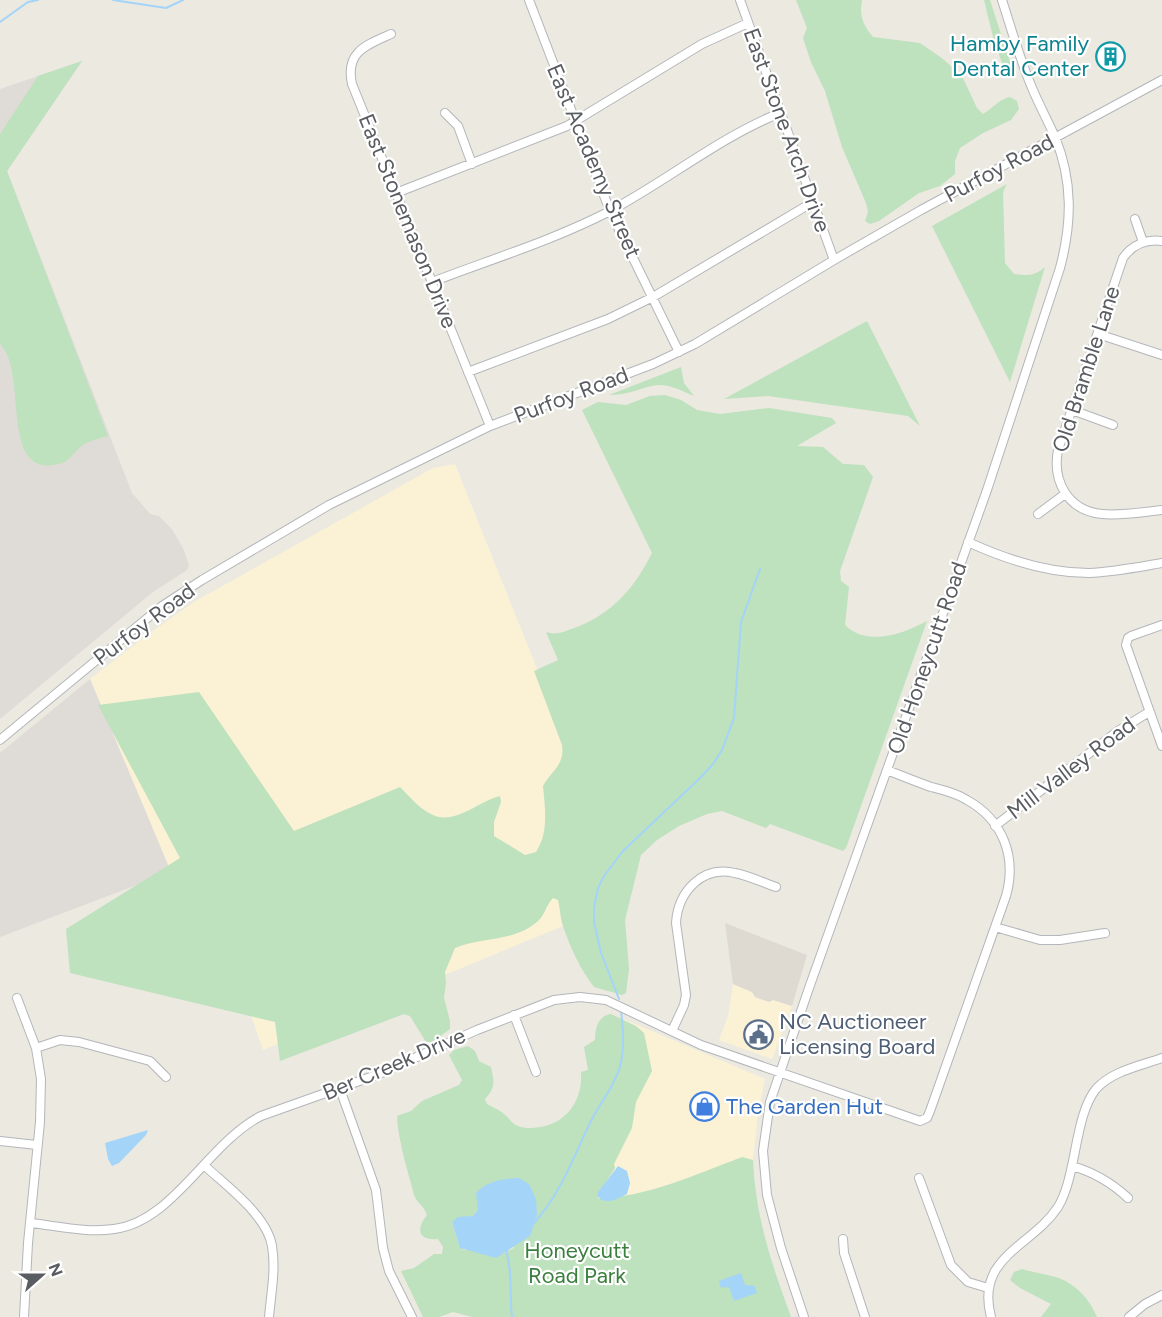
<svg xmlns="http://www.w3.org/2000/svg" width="1162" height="1317" font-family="Figtree,sans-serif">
  <rect width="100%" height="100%" fill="#ebe9e0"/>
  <path fill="#fbf2d6" d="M455,464L568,746L626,900L263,1050L198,862L171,872L90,679L147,635L194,602L433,468Z
    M733,984L752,992L755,997L769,1002L773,1000L792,1006L772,1059L719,1040L728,1016Z
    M623,1019L765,1079L758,1115L753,1160L616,1208L556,1180Z"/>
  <path fill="#dfdcd8" d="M82,61L7,171L132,493L150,514L159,516L172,529L183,548L189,565L187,570L153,592L0,719V89Z
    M90,679L171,872L0,937V753Z"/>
  <path fill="#dedad2" d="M725,923L807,955L792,1006L773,1000L769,1002L755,997L752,992L733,984Z"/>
  <path fill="#bee1be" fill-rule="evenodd" d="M796,0H862C859,16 863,25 873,37L920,43L943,59L962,76L977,108L983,114C993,108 998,100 1010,97L1017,101L1019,109L1011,120L983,133L960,148L955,161V174L940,186L919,193L879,221L870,224L865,221L868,212L866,203L842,147L825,91L811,62L803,38L807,28Z
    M984,0H990L1011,65L1009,69L1004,68L994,41Z
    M82,61L7,171L108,436C101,438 93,440 86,443C72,451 73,463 53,465C0,473 28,371 0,344V134L38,76Z
    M1007,184L1003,192L1005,263L1014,274C1027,276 1035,276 1045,267L1010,382L932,226Z
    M867,321L920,426L908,416L768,396L724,399Z
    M681,367L684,383L694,396C683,391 669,384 657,385C639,388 629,395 609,395Z
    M665,395L681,400L697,410L720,414L769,408L832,418L836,423L797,446L823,447L843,464L864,465L873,477L840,571L841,581L849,587L845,625C867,647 903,634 927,621L846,848L843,851L770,824L766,828L722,811L707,814L679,826L657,840L641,855L625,920L629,969L626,993L622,995L594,987C580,969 569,945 562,923C560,915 560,908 558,900L553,898C546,905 545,915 538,921C513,943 483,936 455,948L445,972L446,983L444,998L450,1021V1029L432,1042H426L410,1016L404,1014L280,1061L275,1022L70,973L66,929L180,858L98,705L199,692L294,831L400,787C409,796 418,807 429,813C453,828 478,801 500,796L501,802L494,822V836L525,855L536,852C549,832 545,809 543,786C552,770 565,765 562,745L534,671L558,660L546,632C558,636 565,631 577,627C613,613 635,587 652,553L582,410L598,402L626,405L650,396Z
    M611,1014L636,1026L644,1033L652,1071L636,1102L632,1128L614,1164L615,1168L597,1196L599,1199C648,1196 695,1175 742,1157L753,1160C756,1219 771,1262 791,1317H472L453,1312L439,1317H423L401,1271L414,1268L434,1254H442L443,1247L438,1239C419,1241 415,1230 427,1215C425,1207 417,1203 414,1195C408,1171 398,1141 397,1116L411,1111L422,1101L459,1085L462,1080L449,1055L454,1050L468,1046L475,1051L479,1061L491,1067C494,1081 496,1088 485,1099L487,1104C492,1107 500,1110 504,1114C509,1118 511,1123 518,1126C526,1129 532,1128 541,1127C568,1122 583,1099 581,1072L588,1070L584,1047L595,1040C595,1028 598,1016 611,1014ZM478,1210L514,1248L496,1257L474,1250H464L459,1245L452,1222L473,1216Z
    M1022,1269C1034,1273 1047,1274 1059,1278C1077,1285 1090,1300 1097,1317H1041L1051,1304L1020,1288L1010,1280L1014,1272Z"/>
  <path fill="#a4d4f8" d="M148,1130L146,1135L119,1163L112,1166L108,1159L105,1143Z
    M618,1166L627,1171L630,1183L627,1194C617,1199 605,1206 597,1196L598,1192Z
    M519,1178L529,1184L536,1199L537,1215L530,1236L496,1258L460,1248L452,1222L458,1217L473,1216L478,1210L476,1193C488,1180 503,1179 519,1178Z
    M741,1273L745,1285L755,1286L757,1293L734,1301L729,1287L721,1288L719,1281Z"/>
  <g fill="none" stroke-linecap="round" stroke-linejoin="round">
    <path stroke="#a4d4f8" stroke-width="2" d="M113,0L166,8L183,0
      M0,22L28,2L38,0
      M619,999L601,953L594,922V907L598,888L604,876L623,851L699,779L713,764L722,750L734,718L741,622L760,569
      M533,1224C560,1195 573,1158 590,1123C599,1104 615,1086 620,1066C625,1047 623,1029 621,1010
      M508,1249L506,1251C513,1273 509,1294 512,1317"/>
    <defs>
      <path id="minor" d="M529,0L610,211L679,352
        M740,0L834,260
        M391,34C366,45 345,52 352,84L490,426
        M445,113L458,126L472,164
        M396,193L567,126L702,44L748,23
        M1135,219L1143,242
        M1162,241C1146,239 1132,245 1123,258L1058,450C1052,481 1068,511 1102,514C1121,516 1142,512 1162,510
        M432,282C492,259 554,240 610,211C668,180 720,137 780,113
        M1098,334L1162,355
        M468,372L608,319L653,297L813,202
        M1072,410L1113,425
        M1038,514L1065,494
        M968,542C1005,559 1048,573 1089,573C1113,572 1138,567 1162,563
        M1162,625L1131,636L1128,638L1126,645L1162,746
        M0,740L162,606L202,580L329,505L490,426L653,364L695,344L834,260L921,210L1162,80
        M995,826L1118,731L1149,712
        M995,927L1040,940H1060L1105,933
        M17,998L36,1048L41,1079L40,1122L28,1243L24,1317
        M514,1015L536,1072
        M672,1031L684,1005L686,995L676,923C678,892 702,865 735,873C749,876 762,882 776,887
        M36,1048L60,1040L79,1042L150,1061L166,1077
        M340,1089L376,1190L383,1248L389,1271L412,1317
        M0,1141L37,1145
        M204,1165C226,1186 267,1215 272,1246C276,1269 271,1294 269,1317
        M1072,1166C1093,1172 1112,1183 1128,1198
        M919,1178L951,1265L968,1282L988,1288
        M31,1223C58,1226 87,1233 114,1229C173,1222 208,1143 261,1116L379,1074L477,1030L554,1000L580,997L606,1000L701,1045L920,1121L927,1118L930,1111L1006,896C1017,857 1003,820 967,800C956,793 943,790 931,787C917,782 902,776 887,770
        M843,1239L844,1253L865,1317
        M804,1317L781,1248L767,1195L763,1151L770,1102L809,988L987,490L1060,268C1072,223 1073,181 1055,137C1047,119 1037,101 1030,83C1019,56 1011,28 1002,0
        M991,1317C975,1256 1032,1247 1058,1207C1077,1176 1074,1116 1096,1089C1112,1071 1140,1066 1162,1058
        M1129,1317L1145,1304L1162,1295"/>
    </defs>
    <use href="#minor" stroke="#b3b6ba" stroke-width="10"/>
    <use href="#minor" stroke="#fff" stroke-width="8"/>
  </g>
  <defs>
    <symbol id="building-ring" viewBox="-11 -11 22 22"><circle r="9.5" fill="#fff" stroke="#0f9aa8" stroke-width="1.5"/><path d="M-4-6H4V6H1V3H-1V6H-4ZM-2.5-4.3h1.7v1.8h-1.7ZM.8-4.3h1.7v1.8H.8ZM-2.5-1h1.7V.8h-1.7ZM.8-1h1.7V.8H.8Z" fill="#0f9aa8"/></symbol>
    <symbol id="civic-ring" viewBox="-11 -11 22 22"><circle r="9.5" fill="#fff" stroke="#5c6f8a" stroke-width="1.5"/><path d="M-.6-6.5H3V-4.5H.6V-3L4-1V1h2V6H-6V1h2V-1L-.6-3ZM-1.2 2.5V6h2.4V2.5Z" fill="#5c6f8a"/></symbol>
    <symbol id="shop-ring" viewBox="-11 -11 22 22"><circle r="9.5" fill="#fff" stroke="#3f7fe0" stroke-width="1.5"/><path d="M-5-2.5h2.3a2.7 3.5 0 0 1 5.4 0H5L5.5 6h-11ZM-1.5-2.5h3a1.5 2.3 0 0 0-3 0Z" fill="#3f7fe0"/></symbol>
  </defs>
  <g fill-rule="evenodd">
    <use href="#building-ring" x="1094" y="40" width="33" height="33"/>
    <use href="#civic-ring" x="742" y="1018" width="33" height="33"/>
    <use href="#shop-ring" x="688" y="1090" width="33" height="33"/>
  </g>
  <g text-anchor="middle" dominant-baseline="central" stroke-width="4.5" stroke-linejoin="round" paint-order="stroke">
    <g font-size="22" fill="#0d838f" stroke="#fff" text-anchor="end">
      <text x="1089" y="43">Hamby Family<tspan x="1089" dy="25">Dental Center</tspan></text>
    </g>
    <g font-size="22" fill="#595c60" stroke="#fff">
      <text transform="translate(787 130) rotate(70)">East Stone Arch Drive</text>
      <text transform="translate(594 161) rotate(67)">East Academy Street</text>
      <text transform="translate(999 168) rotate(-28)">Purfoy Road</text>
      <text transform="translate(408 221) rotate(68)">East Stonemason Drive</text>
      <text transform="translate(1086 369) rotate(-72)">Old Bramble Lane</text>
      <text transform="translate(571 395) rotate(-21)">Purfoy Road</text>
      <text transform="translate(144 624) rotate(-37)">Purfoy Road</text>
      <text transform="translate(927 658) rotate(-71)">Old Honeycutt Road</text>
      <text transform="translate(1071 768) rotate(-37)">Mill Valley Road</text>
      <text transform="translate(394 1064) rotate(-23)">Ber Creek Drive</text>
    </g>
    <g font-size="22" fill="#4e5e75" stroke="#fff" text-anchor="start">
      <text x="779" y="1021">NC Auctioneer<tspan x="779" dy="25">Licensing Board</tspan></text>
    </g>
    <g font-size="22" fill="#366cbe" stroke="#fff" text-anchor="start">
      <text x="726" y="1106">The Garden Hut</text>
    </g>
    <g font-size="22" fill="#3a7f3d" stroke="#fff">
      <text x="577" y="1250">Honeycutt<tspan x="577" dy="25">Road Park</tspan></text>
    </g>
  </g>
  <g transform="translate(42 1275) rotate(69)" stroke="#ffffff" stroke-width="4.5" paint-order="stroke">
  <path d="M0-4.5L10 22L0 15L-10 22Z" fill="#595c60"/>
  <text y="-9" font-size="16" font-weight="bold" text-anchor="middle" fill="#595c60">N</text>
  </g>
</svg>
